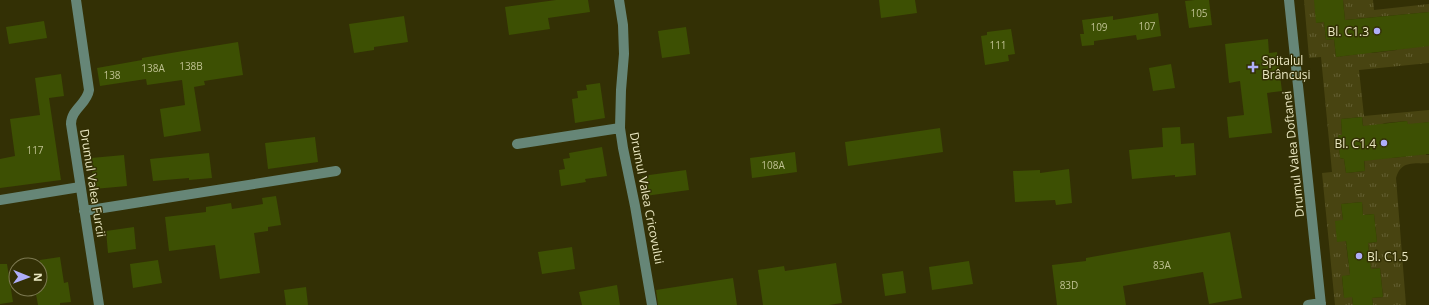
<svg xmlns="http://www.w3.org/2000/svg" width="1429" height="305" font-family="'Open Sans',sans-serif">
  <defs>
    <pattern id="grass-tufts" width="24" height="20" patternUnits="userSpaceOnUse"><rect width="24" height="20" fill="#484411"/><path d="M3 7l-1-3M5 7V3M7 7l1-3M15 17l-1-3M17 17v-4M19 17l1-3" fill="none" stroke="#635f32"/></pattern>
  </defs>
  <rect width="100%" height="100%" fill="#333005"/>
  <path fill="url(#grass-tufts)" d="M1304,0H1318L1316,23L1324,22L1326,40L1334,39L1336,57L1358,54L1357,43L1372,53L1397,50L1396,41L1429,46V63L1359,70L1364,116L1429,110V122L1422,123L1408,128L1407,121L1385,123L1364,131L1362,117L1341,119L1342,135H1338L1340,158L1344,159L1346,173L1365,171L1364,156C1388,159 1402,159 1425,151L1426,155H1429V163C1414,164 1401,160 1396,178L1406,305H1373L1372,298L1383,297L1380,268L1371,269L1368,243L1377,242L1374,214L1363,215L1362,202L1341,204L1350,275L1342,277L1344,297H1352L1353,305H1335L1322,173L1332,172L1321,57L1309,58Z
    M1343,0H1373L1374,10L1429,4V12L1345,20Z"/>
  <path fill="#3d5003" d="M556,0H588L590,12L548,18L550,29L509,35L505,7Z
    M879,0H915L917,13L881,18Z
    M1195,0H1209L1212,25L1189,28L1185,1Z
    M1314,0H1343L1345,20L1429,12V46L1336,57L1334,39L1326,40L1324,22L1316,23Z
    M1158,13L1161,36L1137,40L1136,35L1094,41V45L1082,46L1080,34H1084L1082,20L1113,16V20Z
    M404,16L408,42L374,47V50L354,53L349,24Z
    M44,21L47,38L9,44L6,27Z
    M686,27L690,54L662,58L658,31Z
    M1011,29L1015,54L1008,55L1009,61L985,65L981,36L987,35V32Z
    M1268,39L1269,53L1277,52L1282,91L1267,93L1272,133L1229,138L1227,117L1244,115L1240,81L1229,83L1225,44Z
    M238,42L243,75L204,81L205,85L194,87L201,131L164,137L160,109L185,105L182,80L147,85L146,79L100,86L97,68L142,60V58L177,52Z
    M1171,64L1175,88L1153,91L1149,68Z
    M61,74L64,96L49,98L61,180L0,188V159L15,156L10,119L40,115L35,78Z
    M600,83L605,118L575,123L572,99L578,98L577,91L587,90L586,85Z
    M1362,117L1363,126L1407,121L1408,124L1429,122V154L1364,161L1365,171L1346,173L1344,159L1340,158L1338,135H1342L1341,119Z
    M1180,127L1181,144L1194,143L1196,175L1175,177V175L1132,179L1129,150L1163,147L1162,128Z
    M940,128L943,152L848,166L845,142Z
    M315,137L318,162L268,169L265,143Z
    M602,147L607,176L585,179L586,182L561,186L559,170L565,169L563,159L570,158L569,153Z
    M795,152L797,172L752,178L750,158Z
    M209,153L212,178L189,180V178L153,181L150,159Z
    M124,155L127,186L94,189L91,158Z
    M1069,169L1072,203L1056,205L1055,200L1015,202L1013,171L1040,170V173Z
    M686,170L689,190L645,196L642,176Z
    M276,196L281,225L268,227V231L254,233L260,273L220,279L215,245L169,251L165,217L206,212V207L231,203L232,209L263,204L262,198Z
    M1362,202L1363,215L1374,214L1377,242L1368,243L1371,269L1380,268L1383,297L1372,298L1373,305H1353L1352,297L1344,298L1342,276L1350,275L1346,241L1337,242L1335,221L1343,220L1341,204Z
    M134,227L136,249L108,253L106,231Z
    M1230,232L1242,298L1209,304L1203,272L1123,286L1126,305H1057L1052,265L1086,261V258Z
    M572,247L575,269L542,274L538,252Z
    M60,257L64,283L68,282L71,302L60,303V305H38L35,289H40V260Z
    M158,260L162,283L133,288L130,264Z
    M969,261L973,284L932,290L929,267Z
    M836,263L842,303L829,305H763L758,270L784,266L785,271Z
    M0,264H7L13,302L0,304Z
    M903,271L906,293L885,296L882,274Z
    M733,278L737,305H658L656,290Z
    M617,285L620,305H582L579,292Z
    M306,287L308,305H286L284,290Z"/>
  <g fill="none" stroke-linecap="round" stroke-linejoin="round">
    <path stroke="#668677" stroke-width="10" d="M76,0L89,90C87,104 71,109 71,124L99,305
      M619,0L623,25L624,54L621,90L620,128L623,148L635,206L652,305
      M1289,0L1321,305
      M517,144L620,128
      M0,200L80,187
      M84,211L336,171
      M1308,305L1321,303"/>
  </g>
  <g fill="#afaefa" stroke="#333005" stroke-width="1.5">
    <circle cx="1377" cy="31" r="4"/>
    <path d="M1251 61h4v4h4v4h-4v4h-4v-4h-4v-4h4z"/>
    <circle cx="1384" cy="143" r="4"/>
    <circle cx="1359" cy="256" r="4"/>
  </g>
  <g text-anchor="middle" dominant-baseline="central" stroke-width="3" stroke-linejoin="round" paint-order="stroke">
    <g font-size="10" fill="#bfc192">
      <text x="1199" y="13">105</text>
      <text x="1147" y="26">107</text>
      <text x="1099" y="27">109</text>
      <text x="998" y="45">111</text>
      <text x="191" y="66">138B</text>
      <text x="153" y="68">138A</text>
      <text x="112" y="75">138</text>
      <text x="35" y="150">117</text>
      <text x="773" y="165">108A</text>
      <text x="1162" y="265">83A</text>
      <text x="1069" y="285">83D</text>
    </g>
    <g font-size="12" fill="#eae7c2" stroke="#333005" text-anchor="end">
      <text x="1369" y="31">Bl. C1.3</text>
      <text x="1262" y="60" text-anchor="start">Spitalul<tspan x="1262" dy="14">Brâncuși</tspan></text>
      <text x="1376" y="143">Bl. C1.4</text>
      <text x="1367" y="256" text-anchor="start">Bl. C1.5</text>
    </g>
    <g font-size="12" fill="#eae7c2" stroke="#333005">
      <text transform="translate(1293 154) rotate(-96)">Drumul Valea Doftanei</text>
      <text transform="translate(93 183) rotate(81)">Drumul Valea Furcii</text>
      <text transform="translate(647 198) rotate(79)">Drumul Valea Cricovului</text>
    </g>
  </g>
  <g transform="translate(28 277) rotate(91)"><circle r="19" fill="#333005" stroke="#7c7951"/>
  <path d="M0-3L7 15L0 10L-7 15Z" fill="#afaefa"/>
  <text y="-6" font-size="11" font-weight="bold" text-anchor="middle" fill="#eae7c2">N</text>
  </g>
</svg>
